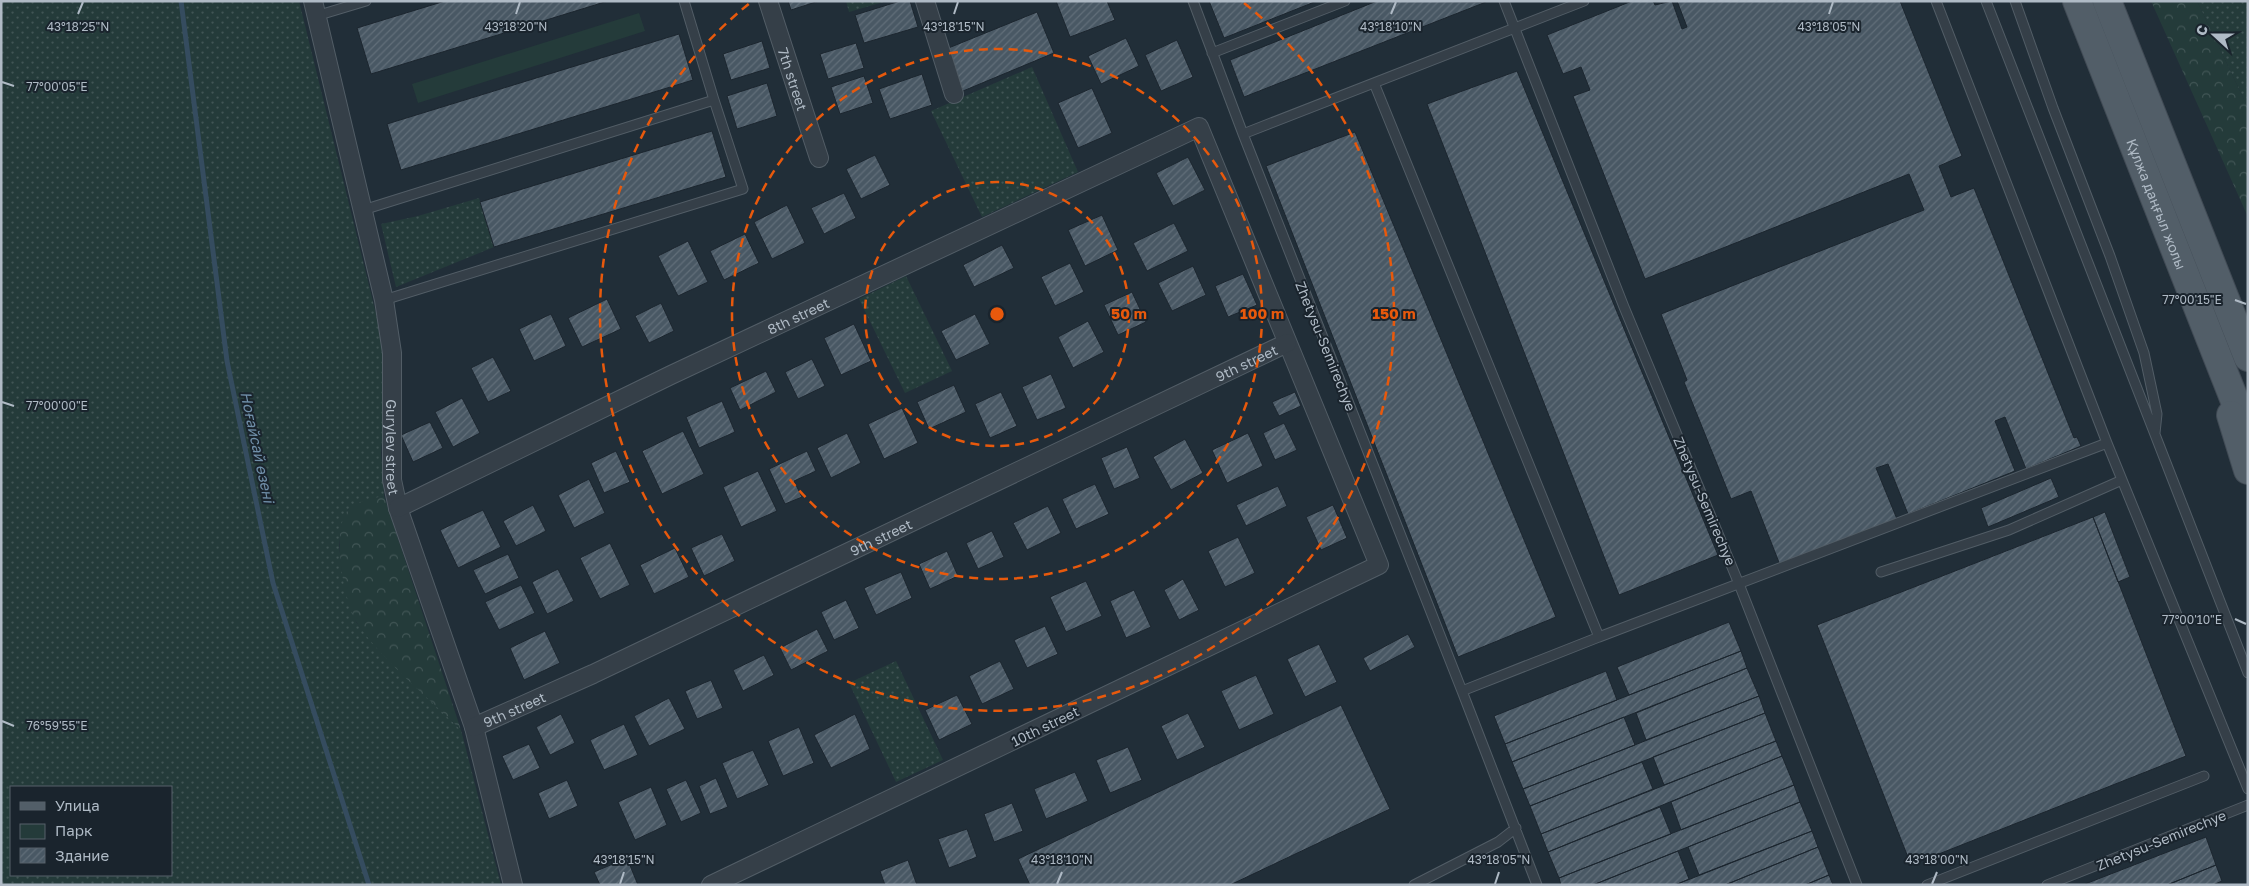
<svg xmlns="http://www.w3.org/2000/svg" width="2249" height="886" font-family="'Golos Text',sans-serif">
  <defs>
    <pattern id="grass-dots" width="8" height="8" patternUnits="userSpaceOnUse" patternTransform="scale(1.25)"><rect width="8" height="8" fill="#243b3a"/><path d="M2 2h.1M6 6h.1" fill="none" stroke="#415555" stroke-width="1.8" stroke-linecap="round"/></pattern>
    <pattern id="forest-crowns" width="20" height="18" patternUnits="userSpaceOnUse" patternTransform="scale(1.25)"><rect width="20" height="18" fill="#243b3a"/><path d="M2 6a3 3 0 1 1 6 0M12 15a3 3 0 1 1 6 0" fill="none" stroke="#415555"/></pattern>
    <pattern id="building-hatch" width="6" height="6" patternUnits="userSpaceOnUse" patternTransform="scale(1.25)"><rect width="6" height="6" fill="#495864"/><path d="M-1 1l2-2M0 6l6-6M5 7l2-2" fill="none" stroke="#616e79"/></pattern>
  </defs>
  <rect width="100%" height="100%" fill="#212e38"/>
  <path fill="url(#grass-dots)" fill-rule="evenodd" d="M1,1H299L380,330L386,386L381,453L384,496L358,503L348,510L342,524L339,545L342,571L356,622L378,649L461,730L501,885H1ZM11,787H171V875H11Z
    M846,1H887L849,12Z
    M2197,1H2248V108Z
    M1032,67L1078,172L982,217L931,111Z
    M479,198L494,247L396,287L381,224L418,216Z
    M906,276L952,371L905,393L859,299Z
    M896,661L943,760L896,782L849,683Z"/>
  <path fill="url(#forest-crowns)" d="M2151,1H2197L2248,108V217Z
    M384,496L461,730C430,699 381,659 357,623C344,603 330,527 349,509C357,500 373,499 384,496Z"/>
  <path fill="#243b3a" d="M639,13L645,31L418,103L412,84Z"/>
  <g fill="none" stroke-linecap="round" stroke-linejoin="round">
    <path stroke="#354c5f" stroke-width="5" d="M181,1L227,361L273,583L369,885"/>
  </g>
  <path fill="url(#building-hatch)" stroke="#1c262f" d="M445,1H608L371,74L357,28Z
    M788,1H819L791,10Z
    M900,1H910L918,27L864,43L855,15Z
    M1056,1H1107L1115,20L1070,37Z
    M1209,1H1317L1224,38Z
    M1377,1L1486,2L1244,97L1230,60Z
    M1632,1H1653L1655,5L1672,1L1682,29L1687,27L1677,1H1900L1962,156L1939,166L1951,197L1974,188L2074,438L2077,437L2081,446L2026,469L2005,417L1995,421L2015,471L1908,514L1888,464L1876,468L1897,519L1780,565L1751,491L1731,499L1684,382L1687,380L1661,314L1924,210L1909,174L1645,279L1573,96L1590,90L1581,67L1563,74L1547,35Z
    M1037,12L1054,53L963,91L946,49Z
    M679,34L693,80L401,170L387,124Z
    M1126,38L1139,66L1101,84L1088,56Z
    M1177,40L1193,77L1161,91L1145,55Z
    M762,41L770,68L731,80L723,54Z
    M856,43L864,68L828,79L820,54Z
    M1517,71L1718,555L1619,595L1427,104Z
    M922,74L932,105L890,119L879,89Z
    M864,76L873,103L840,114L831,87Z
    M767,83L777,116L737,129L727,96Z
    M1092,88L1112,133L1078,148L1058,103Z
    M712,131L726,177L494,247L480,202Z
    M1355,132L1556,617L1458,657L1266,166Z
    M875,155L890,185L861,199L846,169Z
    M1188,157L1205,190L1173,206L1156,173Z
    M844,193L856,218L824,234L811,208Z
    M787,205L805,243L772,259L754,222Z
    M1102,215L1118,250L1085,266L1068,230Z
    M1174,223L1188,251L1147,271L1133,243Z
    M745,234L759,263L724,280L710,251Z
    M688,241L708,282L678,296L658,256Z
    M1002,245L1014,268L974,287L963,265Z
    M1070,263L1084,292L1055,306L1041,277Z
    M1193,266L1206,295L1172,311L1158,283Z
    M1243,274L1257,305L1228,317L1215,286Z
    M1132,292L1146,322L1118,335L1104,305Z
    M607,299L621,329L582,347L568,318Z
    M661,303L674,331L649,343L635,316Z
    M551,314L566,346L534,361L519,329Z
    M975,314L990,344L956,360L941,331Z
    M1088,321L1104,352L1073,368L1058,337Z
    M854,324L871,361L841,375L824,338Z
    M493,357L511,391L488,402L471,368Z
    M812,359L825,386L798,399L785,372Z
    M766,371L776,392L740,410L730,388Z
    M1051,374L1066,408L1037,420L1022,387Z
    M954,385L966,412L929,429L917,402Z
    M1001,392L1017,426L990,438L975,404Z
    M1295,392L1301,406L1279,416L1272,402Z
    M462,398L480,433L453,447L435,412Z
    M722,401L735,432L699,448L686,417Z
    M902,408L918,443L884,459L868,424Z
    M430,422L443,448L413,462L401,435Z
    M1284,423L1297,450L1275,460L1263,433Z
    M683,431L704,474L662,494L642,451Z
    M847,433L861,463L831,478L817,448Z
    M1248,433L1263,466L1227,483L1212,450Z
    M1185,439L1203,473L1171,490L1153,457Z
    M1127,447L1140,478L1114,489L1101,458Z
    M616,451L630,482L604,493L591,463Z
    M807,451L816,471L794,481L802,497L785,504L769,469Z
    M758,471L777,511L741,527L723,487Z
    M2051,478L2059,497L1988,527L1981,508Z
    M589,479L605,513L574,528L558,495Z
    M1095,484L1109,514L1076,529L1062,499Z
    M1278,486L1287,506L1246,526L1236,505Z
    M533,505L546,531L516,546L503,521Z
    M1333,505L1347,538L1321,550L1306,517Z
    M1048,506L1061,533L1027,550L1013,523Z
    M483,510L501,547L458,568L440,530Z
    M2105,512L2130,577L2118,582L2093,517Z
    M2093,517L2186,756L1911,865L1817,625Z
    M992,531L1004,557L978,569L966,543Z
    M722,534L735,561L704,576L691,548Z
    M1238,537L1255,573L1225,587L1208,551Z
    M610,543L630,585L600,599L580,558Z
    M675,548L689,577L654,594L640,565Z
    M947,551L958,576L930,589L919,564Z
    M508,554L519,578L485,594L473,570Z
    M558,569L574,601L547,614L532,582Z
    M901,572L912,598L876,615L864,588Z
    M1183,579L1199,610L1179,620L1164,590Z
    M1086,581L1102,616L1066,632L1050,597Z
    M521,585L535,613L499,630L485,602Z
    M1134,590L1151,627L1126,638L1110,601Z
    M846,600L859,628L834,640L821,612Z
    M1729,622L1741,651L1629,695L1617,667Z
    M1045,626L1058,654L1027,668L1014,640Z
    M817,629L828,651L791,670L780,648Z
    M545,631L560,663L524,680L510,648Z
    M1408,634L1415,647L1370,671L1363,658Z
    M1319,644L1337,682L1305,697L1287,659Z
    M1741,651L1747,668L1512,762L1505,744Z
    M764,655L774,675L743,691L733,670Z
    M1000,661L1014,689L982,704L969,676Z
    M1747,668L1759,696L1646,740L1636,713Z
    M1606,671L1617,700L1505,744L1494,716Z
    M1256,675L1274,714L1239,730L1221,691Z
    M711,680L723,708L697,719L685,691Z
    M957,695L972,724L939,740L925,710Z
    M1759,696L1765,713L1530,806L1523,789Z
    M669,698L685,729L649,746L634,716Z
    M1341,705L1390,809L1230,885H1030L1018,859Z
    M1188,713L1205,747L1177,760L1161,726Z
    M1765,713L1776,741L1664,785L1653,757Z
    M561,714L575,743L550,755L536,727Z
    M855,714L870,749L831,768L814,735Z
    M1624,717L1635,745L1523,789L1512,762Z
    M624,724L638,755L604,770L590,740Z
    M799,727L814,763L783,776L768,741Z
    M1776,741L1782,756L1548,852L1541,834Z
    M529,744L540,768L513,780L502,756Z
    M1128,747L1142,780L1110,793L1096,760Z
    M753,750L769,785L737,799L722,763Z
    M1782,756L1794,785L1681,830L1671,802Z
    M1642,762L1653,789L1541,834L1530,806Z
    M1075,772L1088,801L1046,819L1034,789Z
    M716,778L728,807L710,814L699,786Z
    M567,780L578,806L549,819L538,793Z
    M686,780L701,813L681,822L666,789Z
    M1794,785L1800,802L1593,885H1561L1559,878Z
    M651,787L667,825L635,840L618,802Z
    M1800,802L1812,831L1699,875L1688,847Z
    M1012,803L1023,831L994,842L984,814Z
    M1660,807L1671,834L1559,878L1548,852Z
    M967,829L977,857L949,868L938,839Z
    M1812,831L1818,847L1725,885H1675Z
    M2206,837L2216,865L2167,885L2085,884Z
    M1818,847L1829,875L1805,885H1725Z
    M1678,851L1689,879L1675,885H1593Z
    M627,858L638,885H600L594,872Z
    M908,860L917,885H885L880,871Z
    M2216,865L2222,881L2213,885H2167Z
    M1829,875L1833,885H1805Z"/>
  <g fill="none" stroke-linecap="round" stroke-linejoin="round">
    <defs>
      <path id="lane" d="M1193,1L1243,134L1462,691L1599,637L1374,83
        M1504,1L1624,307L1739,584L1857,885
        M1936,1L2107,443L2248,789
        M1986,1L2248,673
        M2015,1L2053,108L2110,256L2144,353L2157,414L2155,433
        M316,16L366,1
        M1212,53L1345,1
        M1243,134L1584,1
        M363,210L714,100L684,1
        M384,300L743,189L714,100
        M1881,572L2009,530L2122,480
        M1599,637L2107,443
        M1462,691L1537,885
        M1414,885L1498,842L1516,828
        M1927,885L2204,776
        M2047,885L2248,805"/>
      <g id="street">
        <path id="s1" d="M313,1L384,300L392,353V480L398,508L474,727L513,885"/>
        <path id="s2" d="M768,1L819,158"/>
        <path d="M925,1L954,94"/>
        <path id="s3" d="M398,508L671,375L1199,127L1379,565L711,885"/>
        <path id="s4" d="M474,727L593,674L1287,343"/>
      </g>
      <g id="primary">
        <path id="s5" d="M2077,1L2248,434"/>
        <path d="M2107,1L2248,357"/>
        <path d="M2231,415L2248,470"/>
      </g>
    </defs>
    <use href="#lane" stroke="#525d66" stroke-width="11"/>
    <use href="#street" stroke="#525d66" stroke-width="20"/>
    <use href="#primary" stroke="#414b55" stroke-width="30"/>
    <use href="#lane" stroke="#353f48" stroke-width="9"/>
    <use href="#street" stroke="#353f48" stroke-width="18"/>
    <use href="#primary" stroke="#525e68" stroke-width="28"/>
  </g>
  <path fill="none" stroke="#afbac5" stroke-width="2" d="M78,14L83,2M516,14L520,2M954,14L958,2M1391,14L1396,2M1829,14L1833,2M2,82L14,86M2235,300L2246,304M2,402L14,406M2235,619L2246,624M2,721L14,726M620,884L624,872M1057,884L1062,872M1495,884L1499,872M1932,884L1937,872"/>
  <g fill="none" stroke="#e8590c" stroke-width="2.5" stroke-dasharray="9 6">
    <circle cx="997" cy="314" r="132"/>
    <circle cx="997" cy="314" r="265"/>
    <path d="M1244 3A397 397 0 1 1 750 3"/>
  </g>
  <g text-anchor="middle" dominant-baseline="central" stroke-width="4" stroke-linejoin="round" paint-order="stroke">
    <g font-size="14" fill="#afbac5" stroke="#1a242d">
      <text stroke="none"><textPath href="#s2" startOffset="82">7th street</textPath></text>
      <text stroke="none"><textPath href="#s5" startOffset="218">Құлжа даңғыл жолы</textPath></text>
      <text stroke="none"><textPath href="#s3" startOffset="444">8th street</textPath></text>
      <text transform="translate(1326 346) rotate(68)">Zhetysu-Semirechye</text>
      <text stroke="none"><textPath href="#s4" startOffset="854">9th street</textPath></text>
      <text stroke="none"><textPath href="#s1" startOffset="455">Gurylev street</textPath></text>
      <text transform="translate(1705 501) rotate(67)">Zhetysu-Semirechye</text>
      <text stroke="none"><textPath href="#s4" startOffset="449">9th street</textPath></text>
      <text stroke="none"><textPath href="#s4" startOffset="44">9th street</textPath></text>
      <text transform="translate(1045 726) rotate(-26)">10th street</text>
      <text transform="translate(2161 840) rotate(-22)">Zhetysu-Semirechye</text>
    </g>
    <g font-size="15" font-style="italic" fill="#708fa9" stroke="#1a242d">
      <text transform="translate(258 447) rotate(78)">Ноғайсай өзені</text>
    </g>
  </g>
  <g font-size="12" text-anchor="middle" fill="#afbac5" stroke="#1a242d" stroke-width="4" stroke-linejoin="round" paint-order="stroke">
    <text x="78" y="31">43°18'25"N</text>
    <text x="516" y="31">43°18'20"N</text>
    <text x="954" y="31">43°18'15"N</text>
    <text x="1391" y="31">43°18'10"N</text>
    <text x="1829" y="31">43°18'05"N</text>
    <text x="57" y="91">77°00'05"E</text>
    <text x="2192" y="304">77°00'15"E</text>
    <text x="57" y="410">77°00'00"E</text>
    <text x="2192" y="624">77°00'10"E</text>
    <text x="57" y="730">76°59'55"E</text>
    <text x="624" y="864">43°18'15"N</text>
    <text x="1062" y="864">43°18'10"N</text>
    <text x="1499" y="864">43°18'05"N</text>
    <text x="1937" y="864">43°18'00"N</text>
  </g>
  <circle cx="997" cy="314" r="8" fill="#e8590c" stroke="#1a242d" stroke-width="2.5"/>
  <g font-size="15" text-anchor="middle" font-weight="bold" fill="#e8590c" stroke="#1a242d" stroke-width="4" stroke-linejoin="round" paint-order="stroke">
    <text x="1129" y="319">50 m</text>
    <text x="1262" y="319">100 m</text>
    <text x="1394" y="319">150 m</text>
  </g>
  <rect width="2249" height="886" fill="none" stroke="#afbac5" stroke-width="5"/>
  <rect x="10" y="786" width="162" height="90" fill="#1a242d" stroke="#56606a"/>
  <rect x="20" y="802" width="25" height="8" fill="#525e68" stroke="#56606a"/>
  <text x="55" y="811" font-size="15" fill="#afbac5">Улица</text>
  <rect x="20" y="824" width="25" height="15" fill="#243b3a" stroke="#56606a"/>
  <text x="55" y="836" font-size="15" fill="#afbac5">Парк</text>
  <rect x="20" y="848" width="25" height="15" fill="url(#building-hatch)" stroke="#56606a"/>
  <text x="55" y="861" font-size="15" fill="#afbac5">Здание</text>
  <g transform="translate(2214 35) rotate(291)" stroke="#1a242d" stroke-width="4" paint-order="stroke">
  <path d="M0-4L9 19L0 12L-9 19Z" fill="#afbac5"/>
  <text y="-8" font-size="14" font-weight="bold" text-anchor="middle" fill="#afbac5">С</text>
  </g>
</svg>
